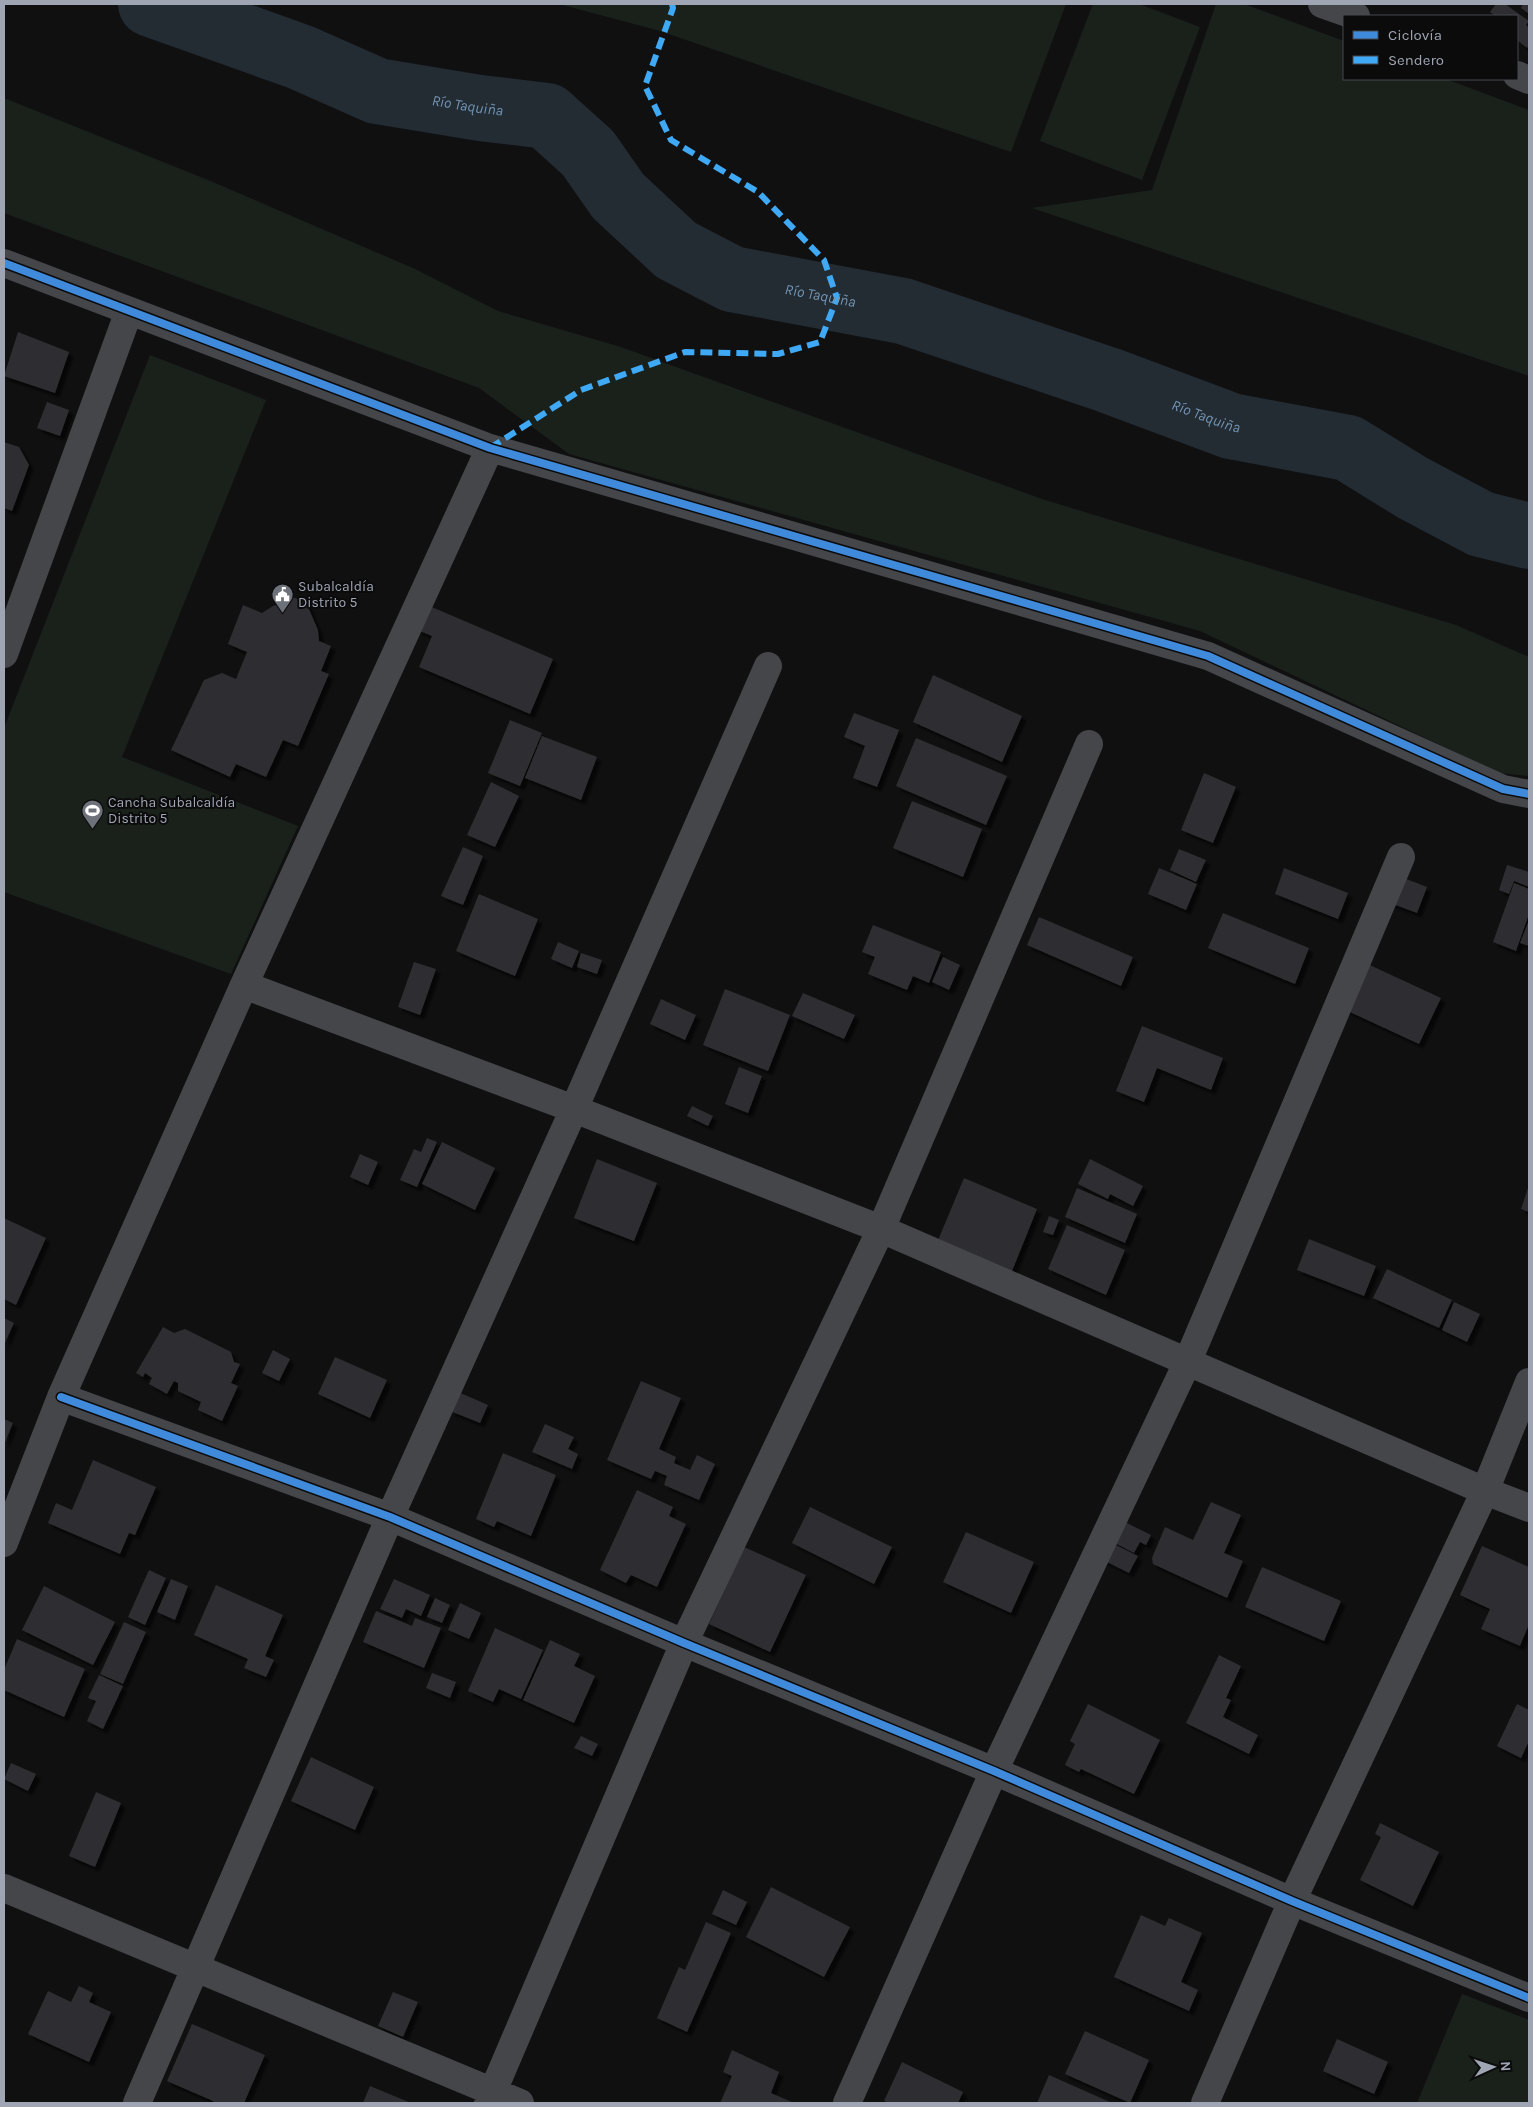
<svg xmlns="http://www.w3.org/2000/svg" width="1533" height="2107" font-family="Karla,sans-serif">
  <defs>
    <filter id="shadow"><feDropShadow dx="4.5" dy="4.5" stdDeviation="1" flood-color="#0009"/></filter>
  </defs>
  <rect width="100%" height="100%" fill="#101011"/>
  <path fill="#1a211b" d="M559,4H1066L1011,152L660,31Z
    M1093,4H1139L1200,27L1142,180L1040,141Z
    M1216,4H1244L1344,41V79H1446L1529,110V376L1032,208L1152,190Z
    M4,98L213,182L415,269L498,311L621,347L1042,499L1456,625L1529,657V776L1499,773L1200,631L569,454L479,388L4,213Z
    M150,355L266,400L122,757L298,826L231,974L4,892V728Z
    M1462,1994L1529,2020V2103H1417Z"/>
  <g fill="none" stroke-linecap="round" stroke-linejoin="round">
    <path stroke="#232b33" stroke-width="66" id="s1" d="M151,4L300,57L377,91L480,108L547,116L588,153L618,196L676,250L732,279L903,311L1108,380L1231,426L1348,448L1413,488L1481,524L1529,536"/>
  </g>
  <path fill="#2e2e30" filter="url(#shadow)" d="M1496,4H1505L1529,21L1526,25L1529,27V45L1527,48L1517,40V16H1495L1490,12Z
    M1523,4H1529V14L1521,8Z
    M18,332L69,352L55,393L4,376Z
    M47,402L69,410L60,436L37,428Z
    M4,442L19,447L29,465L12,511L4,508Z
    M287,595L306,602L318,630L319,641L331,646L321,671L329,674L298,746L283,740L266,777L236,764L230,777L171,750L204,680L222,673L236,679L247,652L228,644L243,605L262,613L273,606L283,603Z
    M427,605L553,659L530,714L419,667L432,636L417,630Z
    M933,675L1022,716L1002,762L913,722Z
    M854,713L899,730L877,787L853,778L865,746L844,737Z
    M510,720L542,733L520,786L488,773Z
    M542,736L597,757L581,800L525,778Z
    M916,738L1007,776L986,825L896,786Z
    M1204,773L1236,787L1213,843L1181,830Z
    M491,782L519,796L495,847L467,835Z
    M912,801L982,829L963,877L893,848Z
    M463,847L483,856L463,905L441,896Z
    M1179,849L1206,860L1196,882L1170,870Z
    M1507,865L1529,872V887L1514,881L1509,894L1499,890Z
    M1159,868L1197,884L1186,910L1148,894Z
    M1284,868L1348,893L1338,919L1275,894Z
    M1401,877L1427,887L1417,913L1390,903Z
    M1514,883L1529,889V914L1516,951L1493,942Z
    M479,894L538,919L515,976L456,951Z
    M1223,913L1309,948L1295,984L1208,948Z
    M1039,917L1133,957L1121,986L1027,945Z
    M1529,920V946L1520,943Z
    M873,925L941,952L929,983L913,976L907,990L868,974L875,957L862,952Z
    M558,942L579,951L572,968L551,959Z
    M581,953L602,960L597,974L577,967Z
    M943,957L960,965L949,990L932,982Z
    M1361,961L1441,998L1419,1044L1339,1007Z
    M414,962L436,969L420,1015L398,1007Z
    M725,989L790,1015L768,1071L703,1045Z
    M803,993L855,1015L844,1039L792,1016Z
    M661,999L696,1015L685,1040L650,1024Z
    M1142,1026L1223,1058L1211,1090L1157,1068L1144,1102L1116,1091Z
    M739,1067L762,1076L748,1113L725,1104Z
    M692,1106L713,1116L708,1126L687,1116Z
    M427,1138L437,1142L417,1187L400,1180L414,1149L421,1152Z
    M442,1142L495,1168L475,1210L422,1184Z
    M360,1154L378,1162L368,1185L350,1177Z
    M597,1159L657,1183L634,1241L574,1218Z
    M1090,1159L1143,1186L1133,1206L1110,1194L1108,1199L1078,1184Z
    M964,1178L1037,1209L1010,1276L936,1245Z
    M1529,1185V1212L1521,1209Z
    M1077,1188L1137,1214L1125,1243L1065,1217Z
    M1049,1216L1059,1220L1053,1235L1043,1232Z
    M4,1218L46,1238L16,1305L4,1299Z
    M1067,1225L1125,1250L1106,1295L1048,1269Z
    M1309,1239L1376,1266L1364,1296L1297,1270Z
    M1387,1269L1452,1300L1439,1328L1373,1298Z
    M1454,1302L1480,1314L1467,1342L1442,1330Z
    M4,1318L14,1323L4,1345Z
    M163,1327L174,1333L185,1329L231,1352L234,1362L240,1364L231,1383L238,1386L222,1421L198,1410L201,1402L178,1391V1383L174,1381L167,1394L149,1384L152,1378L145,1373L143,1377L136,1373Z
    M273,1350L290,1359L279,1381L262,1373Z
    M335,1357L387,1380L370,1418L318,1394Z
    M641,1381L681,1398L659,1449L676,1457L674,1463L690,1470L697,1455L715,1464L699,1500L664,1485L667,1476L655,1471L651,1479L607,1460Z
    M458,1392L488,1405L480,1423L450,1411Z
    M4,1419L13,1423L4,1445Z
    M545,1424L574,1437L568,1449L578,1454L572,1469L532,1452Z
    M503,1453L556,1475L531,1536L497,1521L494,1527L476,1519Z
    M93,1460L156,1487L135,1535L129,1533L120,1554L48,1523L56,1503L72,1510Z
    M637,1490L673,1507L669,1516L686,1524L657,1587L631,1575L626,1583L600,1570Z
    M1211,1502L1241,1515L1224,1553L1243,1561L1227,1598L1153,1564L1152,1558L1165,1527L1193,1540Z
    M810,1507L892,1547L874,1584L792,1543Z
    M1123,1521L1151,1535L1146,1545L1140,1542L1134,1553L1113,1542Z
    M966,1532L1034,1562L1011,1613L943,1582Z
    M1110,1542L1138,1556L1129,1573L1101,1559Z
    M1482,1546L1529,1567V1624L1520,1646L1481,1629L1490,1609L1460,1595Z
    M744,1547L806,1575L770,1652L709,1624Z
    M1262,1567L1341,1601L1324,1641L1245,1607Z
    M149,1570L166,1578L145,1625L128,1617Z
    M171,1579L188,1586L175,1620L157,1612Z
    M394,1579L430,1595L421,1616L406,1609L402,1618L380,1609Z
    M216,1585L283,1615L265,1656L274,1660L266,1677L244,1668L248,1659L194,1635Z
    M44,1586L115,1622L93,1665L22,1630Z
    M435,1598L450,1605L442,1623L427,1617Z
    M460,1603L481,1613L469,1639L448,1630Z
    M376,1611L412,1626L415,1618L441,1628L424,1668L363,1642Z
    M124,1622L146,1632L123,1684L100,1674Z
    M495,1628L543,1650L521,1699L499,1689L493,1702L468,1691Z
    M17,1639L85,1669L64,1717L4,1690V1670Z
    M550,1640L580,1654L574,1666L595,1676L574,1723L523,1700Z
    M1219,1655L1241,1666L1226,1698L1231,1700L1223,1717L1258,1735L1249,1754L1186,1723Z
    M432,1673L456,1682L450,1698L426,1688Z
    M99,1675L123,1686L103,1729L87,1721L96,1701L88,1698Z
    M1088,1704L1160,1740L1134,1794L1081,1769L1079,1772L1065,1765L1075,1744L1070,1741Z
    M1517,1704L1529,1710V1741L1521,1758L1497,1746Z
    M581,1736L598,1744L592,1756L574,1748Z
    M311,1757L374,1787L355,1830L291,1801Z
    M11,1763L36,1774L28,1791L4,1779Z
    M96,1792L121,1803L95,1867L69,1856Z
    M1380,1823L1439,1852L1413,1906L1360,1880L1381,1837L1375,1834Z
    M771,1887L850,1927L824,1977L746,1937Z
    M723,1890L747,1902L736,1925L712,1914Z
    M1141,1915L1165,1926L1169,1918L1202,1933L1181,1982L1198,1990L1189,2011L1114,1977Z
    M706,1922L731,1933L687,2032L657,2018L679,1967L685,1970Z
    M79,1986L93,1993L89,2002L111,2012L89,2062L28,2034L48,1991L71,2002Z
    M393,1992L418,2002L403,2037L378,2026Z
    M192,2024L265,2055L244,2103H213V2101L167,2081Z
    M1085,2031L1149,2060L1130,2103L1065,2074Z
    M1337,2039L1388,2062L1374,2094L1323,2071Z
    M732,2050L779,2072L771,2093L794,2103H720L732,2076L723,2072Z
    M902,2062L963,2092L958,2103H889L884,2101Z
    M1049,2075L1112,2103H1037Z
    M370,2086L411,2103H363Z"/>
  <g fill="none" stroke-linecap="round" stroke-linejoin="round">
    <path stroke="#44464a" stroke-width="28" d="M1322,4L1356,16
      M1517,75L1529,80
      M4,263L490,448L1208,656L1503,789L1529,794
      M4,654L129,311
      M244,985L574,1109L881,1229L1485,1491L1529,1508
      M61,1397L390,1517L684,1643L994,1771L1292,1901L1529,1998
      M4,1543L61,1397L244,985L490,448
      M4,1888L520,2103
      M137,2103L390,1517L574,1109L768,666
      M488,2103L684,1643L881,1229L1089,744
      M847,2103L994,1771L1187,1363L1401,857
      M1205,2103L1292,1901L1485,1491L1529,1382"/>
    <path stroke="#3fa9f5" stroke-width="6" stroke-dasharray="12 6" stroke-linecap="butt" d="M490,448L581,390L685,352L778,354L820,342L837,298L824,260L758,192L671,140L645,86L673,8L672,4"/>
    <defs>
      <path id="cycleway" d="M4,263L490,448L1208,656L1503,789L1529,794
        M61,1397L390,1517L684,1643L994,1771L1292,1901L1529,1998"/>
    </defs>
    <use href="#cycleway" stroke="#0b0b0c" stroke-width="11"/>
    <use href="#cycleway" stroke="#408adc" stroke-width="8"/>
  </g>
  <defs>
    <symbol id="civic-pin" viewBox="-11 -11 22 30"><path d="M0 17L-7.5 6A9.5 9.5 0 1 1 7.5 6Z" fill="#6d717a" stroke="#0b0b0c"/><path d="M-.6-6.5H3V-4.5H.6V-3L4-1V1h2V6H-6V1h2V-1L-.6-3ZM-1.2 2.5V6h2.4V2.5Z" fill="#fff"/></symbol>
    <symbol id="stadium-pin" viewBox="-11 -11 22 30"><path d="M0 17L-7.5 6A9.5 9.5 0 1 1 7.5 6Z" fill="#6d717a" stroke="#0b0b0c"/><path d="M0-5a6.5 5 0 1 0 0 10a6.5 5 0 1 0 0-10ZM-3.5-1.8h7v3.6h-7Z" fill="#fff"/></symbol>
  </defs>
  <g fill-rule="evenodd">
    <use href="#civic-pin" x="270" y="582" width="25" height="34"/>
    <use href="#stadium-pin" x="80" y="798" width="25" height="34"/>
  </g>
  <g text-anchor="middle" dominant-baseline="central" stroke-width="4" stroke-linejoin="round" paint-order="stroke">
    <g font-size="14" fill="#9fa5b3" stroke="#0b0b0c" text-anchor="start">
      <text x="298" y="586">Subalcaldía<tspan x="298" dy="16">Distrito 5</tspan></text>
      <text x="108" y="802">Cancha Subalcaldía<tspan x="108" dy="16">Distrito 5</tspan></text>
    </g>
    <g font-size="15" font-style="italic" fill="#7294b3" stroke="#0b0b0c">
      <text stroke="none"><textPath href="#s1" startOffset="334">Río Taquiña</textPath></text>
      <text stroke="none"><textPath href="#s1" startOffset="754">Río Taquiña</textPath></text>
      <text stroke="none"><textPath href="#s1" startOffset="1159">Río Taquiña</textPath></text>
    </g>
  </g>
  <rect width="1533" height="2107" fill="none" stroke="#9fa5b3" stroke-width="10"/>
  <rect x="1343" y="15" width="175" height="65" fill="#0b0b0c" stroke="#46494f"/>
  <rect x="1353" y="31" width="25" height="8" fill="#408adc" stroke="#46494f"/>
  <text x="1388" y="40" font-size="15" fill="#9fa5b3">Ciclovía</text>
  <rect x="1353" y="56" width="25" height="8" fill="#3fa9f5" stroke="#46494f"/>
  <text x="1388" y="65" font-size="15" fill="#9fa5b3">Sendero</text>
  <g transform="translate(1493 2067) rotate(87)" stroke="#0b0b0c" stroke-width="4" paint-order="stroke">
  <path d="M0-4L9 19L0 12L-9 19Z" fill="#9fa5b3"/>
  <text y="-8" font-size="14" font-weight="bold" text-anchor="middle" fill="#9fa5b3">N</text>
  </g>
</svg>
